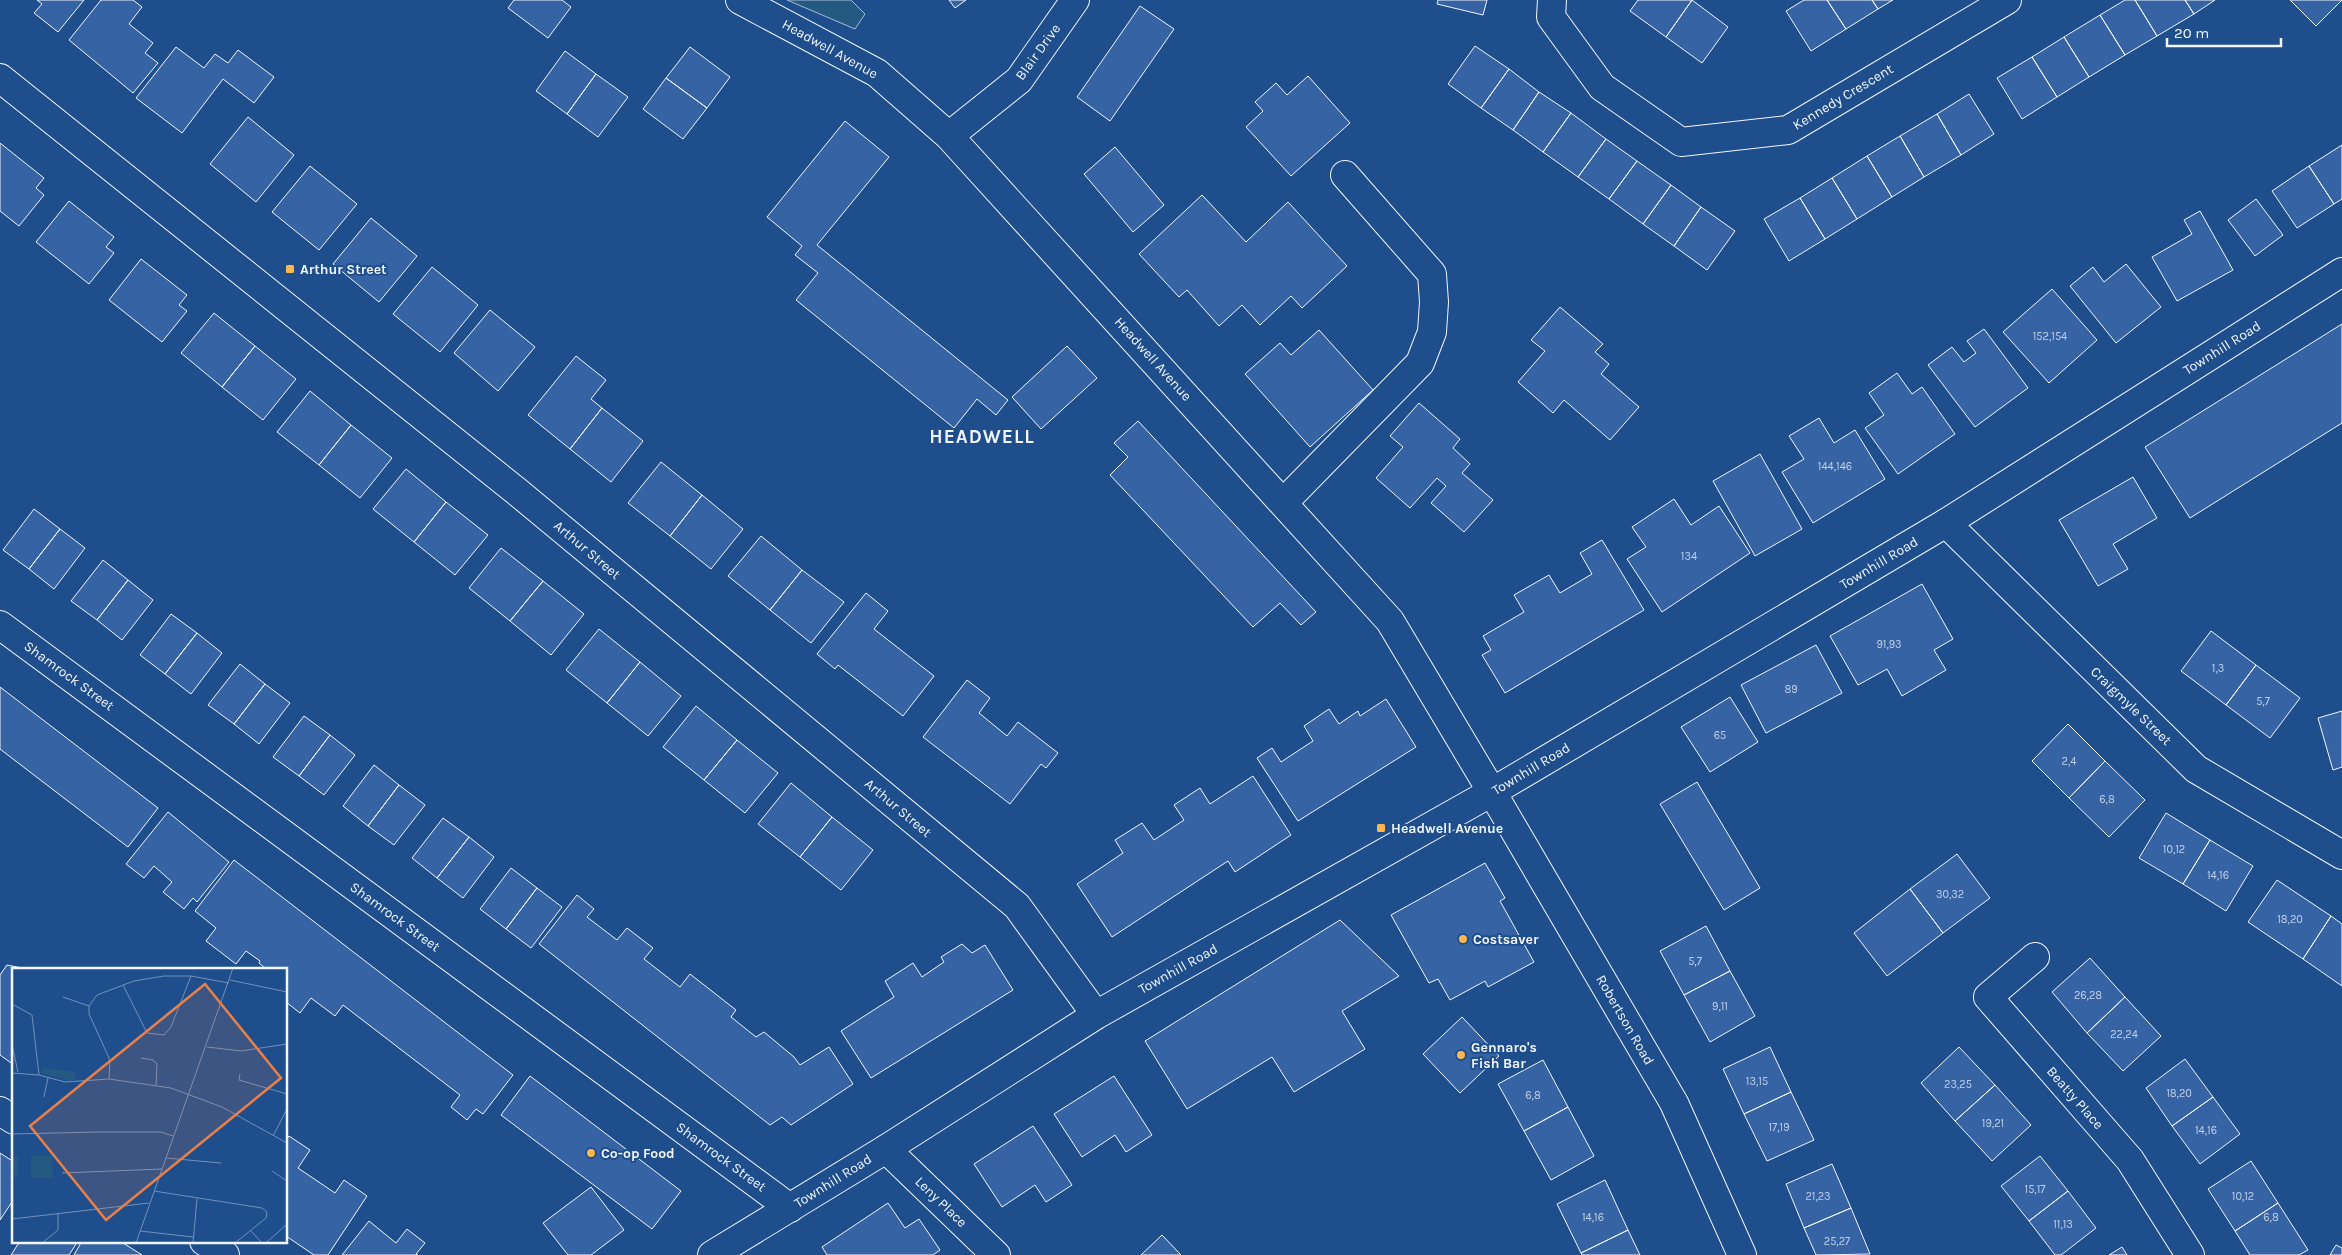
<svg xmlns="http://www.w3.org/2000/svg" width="2342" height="1255" font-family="Karla,sans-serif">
  <rect width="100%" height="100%" fill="#1f4e8c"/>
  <path fill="#245a82" stroke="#a8bbd7" d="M787,0H851L865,14L855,29Z"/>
  <path fill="#3563a3" stroke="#f2f6ff" d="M37,0H84L58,32L34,13L42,4Z
    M101,0H133L142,7L129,24L153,43L145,53L158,63L133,93L69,40Z
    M514,0H562L571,7L548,38L508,8Z
    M949,0H966L955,8Z
    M1438,0H1487L1483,15L1437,4Z
    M1638,0H1692L1666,37L1630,11Z
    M1692,0L1728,27L1702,63L1666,37Z
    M1804,0H1827L1846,29L1811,51L1786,11Z
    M1827,0H1872L1878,9L1846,29Z
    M1872,0H1893L1878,9Z
    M2125,0H2135L2157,36L2125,55L2100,15Z
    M2135,0H2185L2194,14L2157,36Z
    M2185,0H2215L2194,14Z
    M2290,0H2342L2316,26Z
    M1140,6L1174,29L1110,121L1077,97Z
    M2100,15L2125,55L2089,77L2064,37Z
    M2064,37L2089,77L2057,97L2032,57Z
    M1475,46L1509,69L1481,108L1448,84Z
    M176,47L204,68L215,54L228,63L238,50L274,77L254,103L223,79L182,133L136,98Z
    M690,47L730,77L707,108L666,78Z
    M565,51L596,74L567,114L536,91Z
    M2032,57L2057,97L2022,119L1997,78Z
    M1509,69L1539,92L1513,130L1481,108Z
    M596,74L628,97L598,137L567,114Z
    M1308,76L1350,123L1291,176L1246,127L1263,111L1255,102L1276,83L1287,95Z
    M666,78L707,108L683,139L643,109Z
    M1539,92L1571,113L1543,152L1513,130Z
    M1969,94L1994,134L1961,155L1937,114Z
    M1571,113L1606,139L1578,177L1543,152Z
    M1937,114L1961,155L1924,177L1900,136Z
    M248,117L294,155L256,202L210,164Z
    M845,121L889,157L817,245L1008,400L996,415L977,399L954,428L796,300L818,273L795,255L802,246L767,217Z
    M1900,136L1924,177L1892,197L1867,156Z
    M1606,139L1637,161L1609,199L1578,177Z
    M0,143L44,178L36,188L44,195L19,226L0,211Z
    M2342,145V199L2334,204L2309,166Z
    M1115,147L1164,205L1133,232L1084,174Z
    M1867,156L1892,197L1857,219L1832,178Z
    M1637,161L1671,185L1643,224L1609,199Z
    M310,166L357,204L319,250L272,212Z
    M2309,166L2334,204L2297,228L2272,191Z
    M1832,178L1857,219L1825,239L1800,198Z
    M1671,185L1701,207L1674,246L1643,224Z
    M1202,195L1246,242L1288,202L1347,266L1302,308L1291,296L1260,325L1242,305L1219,326L1187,290L1179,297L1139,254Z
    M1800,198L1825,239L1789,261L1764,219Z
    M2256,199L2283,235L2255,256L2228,220Z
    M69,201L114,237L106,247L114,253L89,284L36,242Z
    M1701,207L1735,231L1707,270L1674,246Z
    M2200,211L2233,270L2177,301L2152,257L2192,234L2184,220Z
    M371,218L417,256L379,302L333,264Z
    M141,259L187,295L179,305L187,311L162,342L109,300Z
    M2126,264L2161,307L2116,343L2070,286L2093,267L2104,282Z
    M432,267L478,305L440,352L393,314Z
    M2052,289L2097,340L2049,383L2003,332Z
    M1560,307L1603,344L1595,352L1609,364L1601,374L1639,407L1610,440L1564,400L1553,413L1518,382L1545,351L1531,340Z
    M490,310L535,347L498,391L454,353Z
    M214,313L255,346L222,387L181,353Z
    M2342,324V423L2190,518L2145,447Z
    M1984,329L2028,388L1975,427L1928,365L1952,347L1964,362L1976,353L1967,341Z
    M1319,330L1373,390L1310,447L1245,374L1280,343L1291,355Z
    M255,346L296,379L263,420L222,387Z
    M1067,346L1097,378L1041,429L1012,397Z
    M576,356L606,380L591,399L602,408L570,449L528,415Z
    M1897,373L1912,394L1922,387L1955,434L1898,474L1865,428L1884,415L1869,393Z
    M310,391L351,425L319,465L277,432Z
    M1419,403L1460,439L1453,448L1470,464L1462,473L1493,500L1464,532L1431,503L1446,486L1437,478L1410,508L1376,478L1403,447L1390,436Z
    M602,408L643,441L611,482L570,449Z
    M1819,418L1834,443L1855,430L1885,479L1813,523L1782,472L1804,459L1789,436Z
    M1138,421L1316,612L1301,625L1280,603L1253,627L1110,475L1128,457L1114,443Z
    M351,425L392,458L360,498L319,465Z
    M1760,454L1802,529L1755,556L1713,481Z
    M661,462L702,495L670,536L628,503Z
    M406,469L446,502L414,542L373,509Z
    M2133,477L2157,518L2113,544L2128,569L2098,586L2059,520Z
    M702,495L743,529L711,569L670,536Z
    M1674,499L1691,525L1719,506L1750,553L1662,612L1627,559L1646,547L1632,527Z
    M446,502L488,535L455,575L414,542Z
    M34,509L60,529L29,569L3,550Z
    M60,529L85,548L54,589L29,569Z
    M761,536L802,570L770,610L728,576Z
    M1602,540L1644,610L1505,693L1482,655L1491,650L1483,636L1524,612L1514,595L1549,575L1560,593L1592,574L1580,553Z
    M501,548L543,581L510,621L469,588Z
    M103,560L128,580L97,620L71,601Z
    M802,570L844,602L811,643L770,610Z
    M128,580L153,600L122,640L97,620Z
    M543,581L584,614L551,655L510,621Z
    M1922,584L1953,639L1934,650L1946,670L1902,696L1887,669L1858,685L1830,636Z
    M866,593L888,611L874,629L934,676L903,716L838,665L835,669L817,654Z
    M171,614L197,633L165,674L140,655Z
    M599,629L640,662L607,703L566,670Z
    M2211,631L2256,665L2226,705L2181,671Z
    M197,633L222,653L191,694L165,674Z
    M1816,645L1842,693L1766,733L1741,685Z
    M640,662L681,696L648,736L607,703Z
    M240,664L265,684L234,724L208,705Z
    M2256,665L2300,698L2270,738L2226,705Z
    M967,680L990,698L979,713L1007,736L1018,722L1058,753L1046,768L1041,764L1010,804L923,737Z
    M265,684L290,703L259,744L234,724Z
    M0,687L158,808L128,847L0,749Z
    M1730,697L1758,742L1710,772L1681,727Z
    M1386,699L1416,747L1298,821L1257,758L1272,748L1281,762L1313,741L1304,726L1329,709L1339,724L1358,711L1360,716Z
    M696,706L737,740L704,780L663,747Z
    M2342,711V767L2333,770L2318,718Z
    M304,716L330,735L299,776L273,757Z
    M2068,724L2105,761L2069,798L2032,761Z
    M330,735L355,755L324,795L299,776Z
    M737,740L778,773L745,813L704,780Z
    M2105,761L2145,800L2109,837L2069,798Z
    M374,765L399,785L368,826L343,806Z
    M1253,776L1291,835L1235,872L1228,861L1112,937L1077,884L1123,853L1115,840L1142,823L1154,840L1184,820L1174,805L1200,788L1210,804Z
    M1697,782L1760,888L1724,910L1660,804Z
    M791,783L832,817L800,857L758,824Z
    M399,785L425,805L394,845L368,826Z
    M168,812L229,862L197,902L193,898L184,909L163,892L172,882L154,866L144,878L126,864Z
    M2166,813L2210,840L2183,884L2139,858Z
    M832,817L873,850L841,890L800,857Z
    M443,818L469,837L437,878L412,858Z
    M469,837L494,857L463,898L437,878Z
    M2210,840L2253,866L2226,911L2183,884Z
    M1957,854L1990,898L1943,933L1910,889Z
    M234,860L513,1075L483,1114L476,1109L467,1120L451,1107L460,1095L343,1005L335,1016L311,998L300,1013L286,1002V969H266L259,963L260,961L246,951L236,964L206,941L216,928L195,911Z
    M1485,863L1505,898L1500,901L1534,962L1488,987L1485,981L1450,1000L1438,979L1429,983L1391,915Z
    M511,868L537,888L506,929L480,909Z
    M2277,880L2331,916L2303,959L2248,922Z
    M537,888L562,907L531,948L506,929Z
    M1910,889L1943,933L1887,976L1854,933Z
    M577,895L594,909L587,917L617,940L627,928L653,948L644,959L680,987L690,974L736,1010L731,1017L756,1037L764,1032L794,1057L800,1065L829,1047L853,1084L791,1125L782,1117L770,1125L539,944Z
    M2331,916L2342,924V986L2303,959Z
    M1340,920L1399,976L1342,1011L1365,1049L1294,1092L1272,1057L1187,1109L1145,1041Z
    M1706,926L1730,971L1684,995L1660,951Z
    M962,944L972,953L985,945L1013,990L871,1078L841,1031L894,997L885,981L913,963L922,977L944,962L941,957Z
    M2090,958L2125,997L2087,1033L2052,992Z
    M7,965L27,969H14V1065L0,1055V975Z
    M1730,971L1755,1016L1710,1042L1684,995Z
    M2125,997L2161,1036L2123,1071L2087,1033Z
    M1462,1017L1499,1056L1460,1093L1423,1054Z
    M1770,1047L1791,1092L1744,1114L1723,1069Z
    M1959,1047L1995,1085L1955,1121L1921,1083Z
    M2185,1059L2213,1097L2172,1126L2146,1088Z
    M1543,1060L1568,1107L1524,1131L1498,1084Z
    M530,1076L681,1191L652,1229L501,1115Z
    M1114,1076L1152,1135L1126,1152L1115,1135L1082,1157L1054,1114Z
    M1995,1085L2031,1125L1992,1161L1955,1121Z
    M1791,1092L1814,1140L1767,1161L1744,1114Z
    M2213,1097L2240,1134L2200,1164L2172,1126Z
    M1568,1107L1594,1156L1551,1180L1524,1131Z
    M1033,1126L1072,1185L1046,1202L1035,1185L1002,1207L974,1164Z
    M289,1136L310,1150L298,1168L335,1193L344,1180L367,1196L328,1255H314L286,1236V1140Z
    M0,1153L14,1162V1199L0,1220Z
    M2040,1156L2068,1191L2029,1221L2001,1186Z
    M2251,1161L2278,1203L2235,1231L2208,1189Z
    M1832,1164L1851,1208L1804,1228L1786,1184Z
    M1605,1180L1628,1230L1581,1253L1557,1204Z
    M591,1187L624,1230L591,1255H568L543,1223Z
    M2068,1191L2096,1228L2061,1255H2055L2029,1221Z
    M888,1203L905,1228L919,1219L940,1250L933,1255H827L822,1247Z
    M2278,1203L2308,1250L2299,1255H2250L2235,1231Z
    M1851,1208L1870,1254L1816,1255L1804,1228Z
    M369,1221L396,1243L407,1229L425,1243L416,1254L418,1255H342Z
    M1628,1230L1640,1255H1582L1581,1253Z
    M1162,1235L1181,1255H1141Z
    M20,1241H78L69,1255H11Z
    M82,1241H120L142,1255H74Z
    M2336,1245L2342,1248V1255H2330Z
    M2122,1247L2127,1255H2109Z"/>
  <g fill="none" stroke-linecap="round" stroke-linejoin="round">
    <defs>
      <path id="street" d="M740,0L877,73L949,136L1390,621L1492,792
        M1552,0L1551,17L1602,87L1681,142L1788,130L2007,0
        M949,136L1019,80L1075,0
        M1283,503L1420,363L1432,332L1434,302L1432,274L1345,175
        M1946,523L2196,769L2342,855
        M0,625L790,1208
        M2035,957L1988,997L2130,1160L2190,1255
        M0,1111L14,1120
        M886,1149L996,1255
        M204,1241L225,1255"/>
      <path id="secondary" d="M0,78L515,490L1017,906L1096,1015
        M1492,792L1674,1103L1742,1255
        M712,1255L886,1149L1096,1015L1492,792L1946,523L2342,272"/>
    </defs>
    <use href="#street" stroke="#f2f6ff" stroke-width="30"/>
    <use href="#secondary" stroke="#f2f6ff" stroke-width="30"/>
    <use href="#street" stroke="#1f4e8c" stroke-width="28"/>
    <use href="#secondary" stroke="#1f4e8c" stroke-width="28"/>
  </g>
  <g fill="#ffb74d" stroke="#1f4e8c" stroke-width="2">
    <rect x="285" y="264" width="10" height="10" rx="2.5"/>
    <rect x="1376" y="823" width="10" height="10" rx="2.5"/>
    <circle cx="1463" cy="939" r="5"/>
    <circle cx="1461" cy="1055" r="5"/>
    <circle cx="591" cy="1153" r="5"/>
  </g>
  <g text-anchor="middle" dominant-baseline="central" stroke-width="4" stroke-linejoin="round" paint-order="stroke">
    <g font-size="11" fill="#c3d1e8">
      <text x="2050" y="336">152,154</text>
      <text x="1835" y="466">144,146</text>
      <text x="1689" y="556">134</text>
      <text x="1889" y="644">91,93</text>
      <text x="2218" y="668">1,3</text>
      <text x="1791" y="689">89</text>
      <text x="2263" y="701">5,7</text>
      <text x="1720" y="735">65</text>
      <text x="2069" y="761">2,4</text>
      <text x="2107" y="799">6,8</text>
      <text x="2174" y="849">10,12</text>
      <text x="2218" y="875">14,16</text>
      <text x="1950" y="894">30,32</text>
      <text x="2290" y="919">18,20</text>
      <text x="1695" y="961">5,7</text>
      <text x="2088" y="995">26,28</text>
      <text x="1720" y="1006">9,11</text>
      <text x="2124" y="1034">22,24</text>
      <text x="1757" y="1081">13,15</text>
      <text x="1958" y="1084">23,25</text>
      <text x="2179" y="1093">18,20</text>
      <text x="1533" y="1095">6,8</text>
      <text x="1993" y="1123">19,21</text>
      <text x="1779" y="1127">17,19</text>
      <text x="2206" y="1130">14,16</text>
      <text x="2035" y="1189">15,17</text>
      <text x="1818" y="1196">21,23</text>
      <text x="2243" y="1196">10,12</text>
      <text x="1593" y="1217">14,16</text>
      <text x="2271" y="1217">6,8</text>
      <text x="2063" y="1224">11,13</text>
      <text x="1837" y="1241">25,27</text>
    </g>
    <g font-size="14" fill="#f2f6ff" stroke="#1f4e8c">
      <text transform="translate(830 49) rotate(29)">Headwell Avenue</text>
      <text transform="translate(1038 52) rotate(-54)">Blair Drive</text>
      <text transform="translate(1843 97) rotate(-31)">Kennedy Crescent</text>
      <text transform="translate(2222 348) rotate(-32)">Townhill Road</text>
      <text transform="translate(1153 359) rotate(48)">Headwell Avenue</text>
      <text transform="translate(587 550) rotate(40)">Arthur Street</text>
      <text transform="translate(1879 563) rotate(-31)">Townhill Road</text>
      <text transform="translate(69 676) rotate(36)">Shamrock Street</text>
      <text transform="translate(2131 706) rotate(44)">Craigmyle Street</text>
      <text transform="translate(1531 769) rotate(-31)">Townhill Road</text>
      <text transform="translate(898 808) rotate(40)">Arthur Street</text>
      <text transform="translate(395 917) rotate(36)">Shamrock Street</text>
      <text transform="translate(1178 969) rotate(-29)">Townhill Road</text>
      <text transform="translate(1625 1020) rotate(60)">Robertson Road</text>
      <text transform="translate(2075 1098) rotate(49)">Beatty Place</text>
      <text transform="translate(721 1157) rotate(36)">Shamrock Street</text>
      <text transform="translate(833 1181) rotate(-32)">Townhill Road</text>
      <text transform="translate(941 1202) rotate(44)">Leny Place</text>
    </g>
    <g font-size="14" font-weight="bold" fill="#f2f6ff" stroke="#1f4e8c" text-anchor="start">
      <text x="300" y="269">Arthur Street</text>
      <text x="1391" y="828">Headwell Avenue</text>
      <text x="1473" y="939">Costsaver</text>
      <text x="1471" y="1047">Gennaro's<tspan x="1471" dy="16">Fish Bar</tspan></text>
      <text x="601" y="1153">Co-op Food</text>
    </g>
    <g font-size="19" font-weight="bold" letter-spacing="1" fill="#f2f6ff" stroke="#1f4e8c">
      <text x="982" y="437">HEADWELL</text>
    </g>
  </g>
  <g transform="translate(12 968)">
    <rect width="275" height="275" fill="#1f4e8c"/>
    <path d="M30,100L63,104L64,110L60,113L31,106ZM0,188H6V209H0ZM19,188H40L41,210H19Z" fill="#245a82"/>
    <path fill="none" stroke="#7391ba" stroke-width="1" d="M218,12L275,24M111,17L135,65L152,67L159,59L179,8M51,29L77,38M0,36L20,47L27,107M0,77L6,104M195,79L229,83L275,76M129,90L141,92L145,96L144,118M0,105L27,107L53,114L97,111L159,120L210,139L275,175M228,106L227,112L275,126M97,111L98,92L77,46V38L85,27L122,13L152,8H179L217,15M32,129L36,110M0,166L86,164H149L161,168M261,168L275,141M154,190L209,195M260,203L275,213M50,205L150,201M142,223L250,240L255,244L254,250L223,275M0,251L137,235M128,263L181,269M239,263L250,275M30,275L46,262V246M124,275L221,0M181,275L185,231M254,275L275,256"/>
    <path fill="#ea8049" fill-opacity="0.15" stroke="#ea8049" stroke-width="2.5" d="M193,16L269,110L94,252L18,158Z"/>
    <rect width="275" height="275" fill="none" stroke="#f2f6ff" stroke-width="2.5"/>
  </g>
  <path d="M2167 38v8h114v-8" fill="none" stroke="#f2f6ff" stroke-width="2.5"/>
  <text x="2174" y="38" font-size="15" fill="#f2f6ff" stroke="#1f4e8c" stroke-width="4" paint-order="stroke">20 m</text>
</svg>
